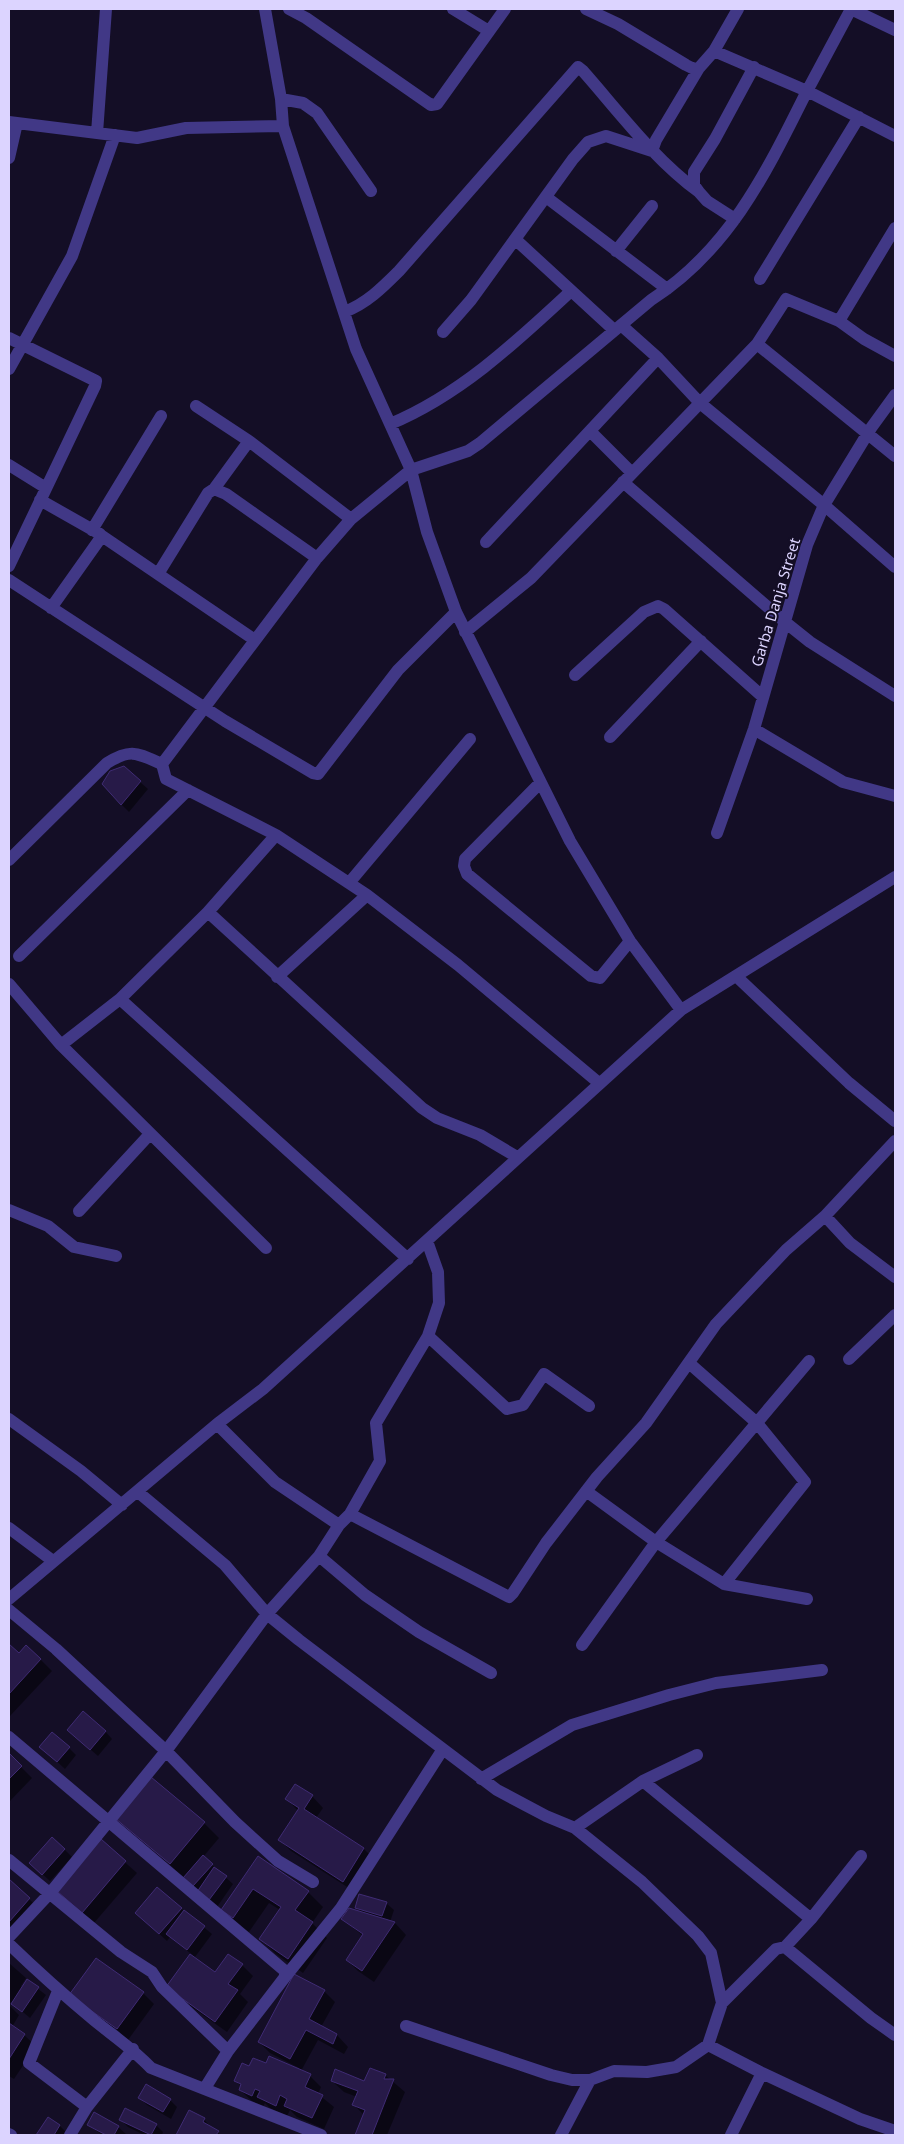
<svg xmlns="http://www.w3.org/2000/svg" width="904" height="2144" font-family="'Noto Sans',sans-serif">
  <rect width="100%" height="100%" fill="#140e26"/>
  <path fill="#0007" d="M124,768L148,789L129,812L121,804Z
    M9,1646L19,1655L41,1660L52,1671L10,1716L9,1676L11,1673L9,1671Z
    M105,1731L112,1739L98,1756L76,1737Z
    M41,1747L69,1748L76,1755L65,1769Z
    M9,1755L32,1778L10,1801L9,1800Z
    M312,1796L323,1808L316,1818L364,1849L375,1860L355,1892L291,1851L280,1840L298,1811L287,1799Z
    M118,1819L204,1823L219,1838L203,1857L233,1884L217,1907Z
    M101,1841L137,1873L94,1923L59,1891Z
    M64,1849L72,1857L50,1881L38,1870Z
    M258,1858L308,1892L323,1907L312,1923L327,1938L303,1973L276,1954L261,1939L280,1910L269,1903L249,1932L238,1925L223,1910Z
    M9,1881L41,1910L9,1930Z
    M157,1889L212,1934L195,1957L170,1937L167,1941L144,1920Z
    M386,1903L394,1910L390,1922L395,1923L406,1935L374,1982L358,1971L347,1960L363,1936L343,1919L362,1913L356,1907Z
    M9,1963L26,1978L21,1986L23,1988L28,1981L46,1995L30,2018L11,2002L9,2005Z
    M242,1965L253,1976L240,1994L248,2002L227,2032L179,1998Z
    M324,1991L335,2002L321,2027L337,2035L348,2047L344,2054L318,2040L301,2071L310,2076L321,2087L318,2094L334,2107L324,2129L297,2117L290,2110L287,2116L270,2108L265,2103L263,2106L252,2101L240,2090L241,2086L236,2081L250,2067L266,2065L298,2070L299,2068L270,2053L259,2042Z
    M143,1993L154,2004L128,2040L82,2006Z
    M9,2005L19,2015L12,2027L24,2035L36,2046L14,2079L9,2076Z
    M385,2075L405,2092L387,2135H356L364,2115L354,2105L357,2097L344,2092L332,2081L365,2083Z
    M140,2098L170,2100L177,2107L171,2119L147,2105Z
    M190,2112L204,2119L211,2128L221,2135H177Z
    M48,2118L60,2126L67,2133L66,2135H37Z
    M121,2120L156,2125L163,2132L162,2135H144L128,2127Z
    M89,2125L118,2127L126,2134L102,2135Z"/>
  <path fill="#271a48" stroke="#3f2b74" d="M124,766L141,781L121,805L102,784L110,771Z
    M9,1644L19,1653L26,1645L41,1659L9,1694Z
    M83,1711L106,1731L90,1750L67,1730Z
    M52,1732L70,1747L57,1762L39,1747Z
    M9,1753L22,1766L9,1779Z
    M151,1777L205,1822L170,1864L116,1819Z
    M295,1784L313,1795L304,1809L364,1848L343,1882L278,1840L299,1808L285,1799Z
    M52,1837L65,1849L42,1875L29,1863Z
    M101,1839L126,1861L82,1913L57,1891Z
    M203,1855L213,1864L193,1886L183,1878Z
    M258,1856L309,1891L295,1910L313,1922L288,1959L259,1939L281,1907L253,1889L233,1918L221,1910Z
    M214,1867L227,1876L209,1900L197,1892Z
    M9,1879L30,1898L9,1922Z
    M157,1887L182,1908L159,1934L135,1913Z
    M359,1894L387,1902L382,1916L355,1908Z
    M349,1908L395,1922L362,1971L346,1960L363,1934L341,1919Z
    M184,1910L205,1926L187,1950L166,1934Z
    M190,1954L215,1972L228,1954L243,1964L228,1984L238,1990L215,2022L166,1987Z
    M96,1958L144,1992L117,2029L69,1995Z
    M294,1974L325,1990L309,2019L337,2034L333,2044L306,2030L290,2059L258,2042Z
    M27,1979L39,1987L22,2012L11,2004Z
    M9,2023L25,2034L9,2059Z
    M269,2056L311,2074L305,2087L323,2095L312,2118L284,2106L287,2099L280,2095L276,2106L257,2097L260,2091L255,2089L252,2096L239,2090L241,2084L234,2081L242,2063L249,2066L253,2058L266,2063Z
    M370,2068L386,2074L384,2079H394L372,2135H355L365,2110L352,2105L358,2091L331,2081L335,2069L364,2081Z
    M146,2084L171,2099L163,2112L138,2098Z
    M125,2108L157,2124L151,2135L119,2120Z
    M189,2110L205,2118L203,2122L219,2131L216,2135H176Z
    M94,2112L119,2126L114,2135H106L87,2125Z
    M48,2117L60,2125L54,2135H36Z"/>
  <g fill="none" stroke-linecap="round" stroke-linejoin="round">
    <path stroke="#413886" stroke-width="12" d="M265,9L281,99L283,126L356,349L411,470L427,532L456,612L570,841L630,941L681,1010
      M289,9L306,18L431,105L437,104L505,9
      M453,9L489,31
      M586,9L618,24L686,65L694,69L699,68
      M851,9L895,30
      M714,51L738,9
      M281,99L303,103L317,113L371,191
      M9,122L137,138L186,128L283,126
      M97,133L106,9
      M9,158L17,123
      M546,197L667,289
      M735,219L707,201L699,192L694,185V172L715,139L754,67
      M516,240L614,330
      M616,251L652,206
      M760,279L859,117
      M344,312C366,304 382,288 399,271L578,67L583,71C620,113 654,159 699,192
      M839,321L895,228
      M621,325L658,358L700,403L824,505L895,567
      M443,332L471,300L573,159L588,142L606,136L652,151L656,140L699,68L714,51L807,91L895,136
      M9,338L96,381L95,386L9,566
      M757,344L895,456
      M9,369L72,256L115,135
      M196,406L249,441L351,519
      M390,424C460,395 516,342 571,291
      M590,431L632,473
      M9,465L46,488
      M623,482L785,622L810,642L895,696
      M214,489L249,441
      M40,500L100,534
      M92,530L161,416
      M486,542L658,358
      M158,574L208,493L214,489L226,494L317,558
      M9,580L225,721L313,773L318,774L398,670L456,612
      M51,608L102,536L255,640
      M465,632L531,578L757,344L786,299L839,321L864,339L895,356
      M575,675L644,612L658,606L664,609L763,697
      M754,729L843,782L895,796
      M610,737L701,641
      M540,783L465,859L464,866L467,874L591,976L600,978L630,941
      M717,833L754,729L807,545L824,505L871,428L895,395
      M9,860L107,763C131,748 137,753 162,764
      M349,883L470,739
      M208,912L276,835
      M19,956L188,790
      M736,976L849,1083L895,1121
      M277,977L367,895
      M9,984L61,1045L120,999L208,912L422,1108L437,1118L480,1135L517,1157
      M120,999L408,1259
      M61,1045L266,1248
      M599,1083L458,965L367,895L276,835L166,779L162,764L317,558L351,519L411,470L468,451L480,443L651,300C729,250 766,173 806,93C821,65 836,37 851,9
      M9,1210L48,1226L74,1247L116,1256
      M79,1211L150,1134
      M825,1216L850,1243L895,1277
      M428,1336L507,1409L523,1405L544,1374L589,1406
      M849,1359L895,1315
      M689,1363L757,1423L805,1482L724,1584
      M9,1419L81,1471L122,1505
      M217,1424L275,1482L339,1525
      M586,1491L656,1542L724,1584L807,1599
      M138,1492L225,1565L267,1614L299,1640L497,1790L546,1816L575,1828L642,1882L698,1936L711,1953L722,2003L708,2045
      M350,1514L509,1597L513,1593L546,1543L597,1477L646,1423L716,1324L786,1250L825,1216L895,1141
      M9,1528L53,1561
      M319,1556L365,1595L419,1632L491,1673
      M9,1599L217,1424L263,1389L681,1010L895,877
      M9,1610L56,1649L166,1751L235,1822L278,1861L313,1882
      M582,1645L656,1542L809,1361
      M9,1737L285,1971V1977L228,2051
      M481,1779L572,1725L669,1695L716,1683L822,1670
      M643,1781L811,1919
      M575,1828L643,1781L697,1755
      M9,1860L121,1952L152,1972L162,1987L228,2051L205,2088
      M9,1937L51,1892L166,1751L267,1614L319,1556L339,1525L350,1514L380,1461L376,1423L428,1336L439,1303L438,1272L427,1241
      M9,1944C37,1971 65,1996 95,2021C115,2037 133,2049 151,2068L321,2135
      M785,1947L811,1919L861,1856
      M285,1977L341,1908L443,1749
      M58,1991L29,2063L87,2107
      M722,2003L776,1949L785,1947L871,2018L895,2035
      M406,2026L551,2075L572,2080H590L614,2071L647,2072L676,2067L708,2045L762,2073
      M9,2134L11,2135
      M70,2135L87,2107L133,2049
      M561,2135L590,2080
      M731,2135L762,2073L860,2119L895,2131"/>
  </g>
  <g text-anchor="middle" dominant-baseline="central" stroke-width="4" stroke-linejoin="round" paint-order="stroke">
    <g font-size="15" fill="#dcd4ff" stroke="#140e26">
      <text transform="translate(775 602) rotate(-73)">Garba Danja Street</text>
    </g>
  </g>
  <rect width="904" height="2144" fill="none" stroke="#dcd4ff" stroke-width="20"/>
</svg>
